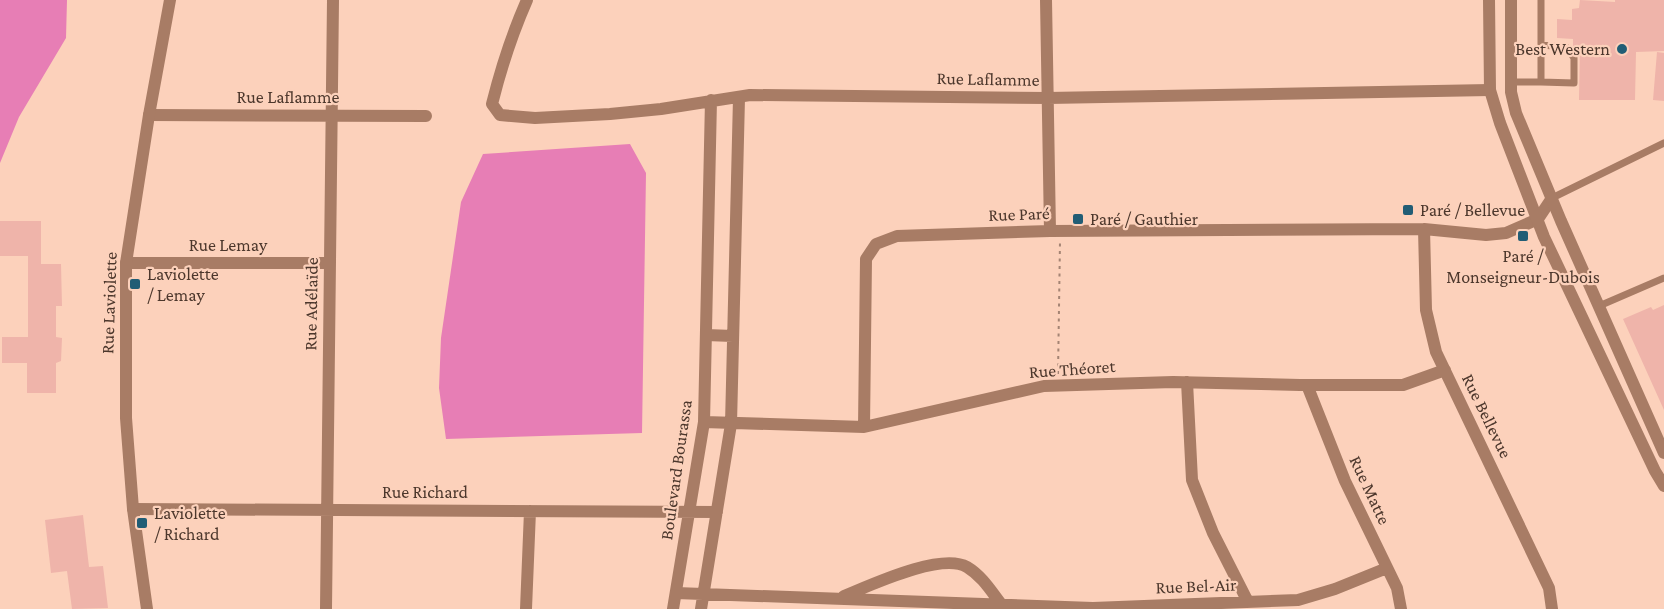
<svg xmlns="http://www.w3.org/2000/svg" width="1664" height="609" font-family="'Crimson Pro',serif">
  <rect width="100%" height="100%" fill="#fcd1bb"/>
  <path fill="#e77eb5" d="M0,0H67L66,38L19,117L0,163Z
    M630,144L646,173L642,433L446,439L439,388L441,338L461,202L483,154Z"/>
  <path fill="#efb4aa" d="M1580,0L1615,2V0H1664V51L1636,52L1635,100H1579L1580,46L1573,47V39L1557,38V19L1572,20V9L1579,8Z
    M1657,52L1664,53V101L1653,100Z
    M0,221H41V264H61L62,306H56V337L62,338L61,361L56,363V393H27V363H2V337H28V256H0Z
    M1664,305V410L1623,319L1651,307L1653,310Z
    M83,515L89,567L103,566L108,608L72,609L67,571L51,573L45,520Z"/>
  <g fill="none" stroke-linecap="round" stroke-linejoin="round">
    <path stroke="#a48474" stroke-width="2" stroke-dasharray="3 4.5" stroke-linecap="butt" d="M1058,374L1060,241"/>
    <path stroke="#a87c65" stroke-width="7" d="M1541,45L1566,47L1574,58V83L1541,82
      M1511,82H1541V0
      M1552,198L1664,143
      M1599,306L1664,278"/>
    <path stroke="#a87c65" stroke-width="12" d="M527,0C512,34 501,68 492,104L500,115L535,118L610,114L661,109L750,95L1048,98L1490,90
      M1046,0L1050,231
      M149,115L426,116
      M1424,229L1426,310L1436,352L1549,588L1552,609
      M126,263H330
      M706,335L733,336
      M1187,382L1192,480L1213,533L1248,602
      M1307,385L1345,481L1397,588L1401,609
      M704,422L864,427L1044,386L1173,382L1300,385H1403L1445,370
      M864,427L866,259L876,244L897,236L1050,231L1424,229L1486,235L1506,233L1538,219L1552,198
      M133,509L717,512
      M676,593L1093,608L1298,600L1335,589L1387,568
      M844,596C871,585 941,552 967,567C982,576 991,591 1001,604
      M326,609L333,0
      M526,609L530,511
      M673,609L704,422L711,100
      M701,609L731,424L739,98"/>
    <path stroke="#a87c65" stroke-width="12" d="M1489,0L1490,90L1500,123L1544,237L1655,471L1664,486
      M1511,0V92L1516,113L1561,221L1664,453
      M147,609L133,509L126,418V263L149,115L170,0"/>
  </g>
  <g fill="#215d75" stroke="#fcd1bb" stroke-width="2">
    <circle cx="1622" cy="49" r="6"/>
    <rect x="1402" y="204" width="12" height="12" rx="3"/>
    <rect x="1072" y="213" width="12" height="12" rx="3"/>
    <rect x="1517" y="230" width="12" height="12" rx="3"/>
    <rect x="129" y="278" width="12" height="12" rx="3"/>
    <rect x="136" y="517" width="12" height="12" rx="3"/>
  </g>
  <g text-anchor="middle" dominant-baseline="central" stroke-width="4.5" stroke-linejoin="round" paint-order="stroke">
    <g font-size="18" fill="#4c372c" stroke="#fcd1bb" text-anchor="start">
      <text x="1610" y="49" text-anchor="end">Best Western</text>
      <text x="1420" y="210">Paré / Bellevue</text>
      <text x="1090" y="219">Paré / Gauthier</text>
      <text x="1523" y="256" text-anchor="middle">Paré /<tspan x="1523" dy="21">Monseigneur-Dubois</tspan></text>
      <text x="147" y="274">Laviolette<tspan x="147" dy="21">/ Lemay</tspan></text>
      <text x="154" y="513">Laviolette<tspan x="154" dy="21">/ Richard</tspan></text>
    </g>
    <g font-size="18" fill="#4c372c" stroke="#fcd1bb">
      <text transform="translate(988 79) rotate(1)">Rue Laflamme</text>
      <text x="288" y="97">Rue Laflamme</text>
      <text transform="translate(1019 214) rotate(-2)">Rue Paré</text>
      <text x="228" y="245">Rue Lemay</text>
      <text transform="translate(109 303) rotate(-88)">Rue Laviolette</text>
      <text transform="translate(311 304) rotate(-89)">Rue Adélaïde</text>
      <text transform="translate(1072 369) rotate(-4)">Rue Théoret</text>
      <text transform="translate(1487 416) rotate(64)">Rue Bellevue</text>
      <text transform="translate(676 470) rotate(-82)">Boulevard Bourassa</text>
      <text transform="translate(1370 490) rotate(65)">Rue Matte</text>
      <text x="425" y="492">Rue Richard</text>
      <text transform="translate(1196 586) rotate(-2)">Rue Bel-Air</text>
    </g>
  </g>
</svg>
